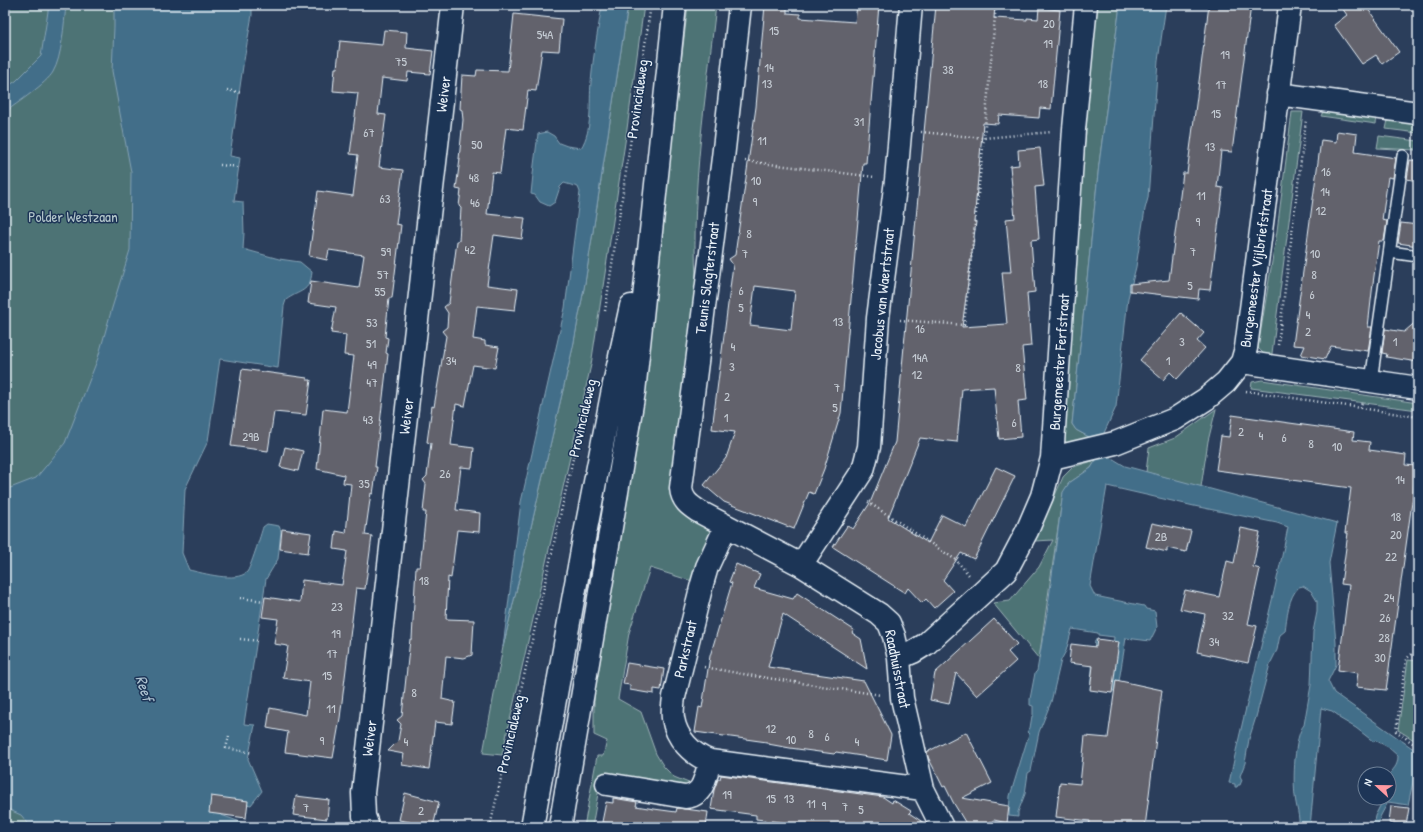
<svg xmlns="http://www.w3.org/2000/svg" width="1423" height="832" font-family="'Patrick Hand',sans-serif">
  <rect width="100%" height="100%" fill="#2b3e5b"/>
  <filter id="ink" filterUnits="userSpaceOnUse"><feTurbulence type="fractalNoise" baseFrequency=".025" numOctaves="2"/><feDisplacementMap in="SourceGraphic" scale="8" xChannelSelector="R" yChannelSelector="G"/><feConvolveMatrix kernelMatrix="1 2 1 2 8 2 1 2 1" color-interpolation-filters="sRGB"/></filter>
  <g filter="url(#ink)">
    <path fill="#4e7375" stroke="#9bb2b6" d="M5,5H123L138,173L126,827H5Z
      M628,5H644L626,136L591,365L502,755L483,753L503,647L573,347L585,283Z
      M688,5H716C706,96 691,188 696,279L671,493L673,503L688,514L711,527L695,582L650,568L629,633L618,699L641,712L656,754L664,767L674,777L696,786L599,788L592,827H584L597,756H603L607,741L594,735V664L653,296Z
      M1096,5H1120L1099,164L1072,424L1076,430L1089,437L1067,444L1061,440Z
      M1325,107L1377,114L1376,124L1321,116Z
      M1292,112H1303L1271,361L1258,348L1277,231Z
      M1388,120L1418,124V133L1386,129Z
      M1379,136L1418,141L1416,150L1377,148Z
      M1262,380L1418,403V410L1251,388L1252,382Z
      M1216,409L1208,441L1201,487L1146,472L1149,448L1175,438Z
      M1096,460L1091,468L1069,483L1063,493L1039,659L993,603L1010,601L1039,567L1053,540L1035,541L1063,477L1073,467Z
      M1408,660L1418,661V715L1414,740L1398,730Z"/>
    <path fill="#426e89" stroke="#84a2b5" d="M49,5H66C64,24 62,57 53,72C47,83 16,104 5,112V88L16,81L41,56Z
      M114,5H252V15L243,66L230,156L240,158L234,201L243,202L244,233L243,249L279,259L300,262L312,272C310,293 299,290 286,300L284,306L278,368L220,359L208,441L185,489L182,553L189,570C203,573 236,583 247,572C250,569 261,534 263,527L267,524L279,526L281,531L278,559L266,579L244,724L255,725L248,759L262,791L251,805L213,798V812L254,827L226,826L225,827H31L21,815L5,808V490L36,478L65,443L98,358L112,308L130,250L131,172L112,71L114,27Z
      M602,5H628L585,283L573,347L503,647L521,502L565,308L580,192L578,187L564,183L560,187L555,202L549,206L540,202L535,195L531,194L534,165L538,134L547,132L554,136L559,143L567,146L581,148C593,129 589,104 591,82C593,56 598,30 602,5Z
      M1120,5H1166L1158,61L1148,198L1145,209L1136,267L1128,298L1116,407L1104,433L1110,457L1125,466L1337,523L1329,563L1336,643V665L1328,681L1334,693L1415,750L1418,751V775L1414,777L1408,805L1388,802L1380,817L1378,827H1373L1375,816L1383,800L1385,798H1389C1389,792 1388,783 1389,777C1392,768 1398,768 1398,756L1388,747L1375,740L1374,742L1356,728L1339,718V716L1332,711L1321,708L1310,827H1299C1300,816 1296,807 1295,796C1293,781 1294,736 1304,725L1311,685L1313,632L1317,612V601L1311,591L1303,586L1299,587C1288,597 1287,617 1285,631L1280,635L1277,650L1270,664L1256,717L1249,739L1245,763L1240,776L1242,780L1240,785H1238L1237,787H1235V784L1229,783C1247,697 1271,613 1288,527L1277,523L1194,506L1107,486L1090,586L1095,596L1144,606L1146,609L1155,611L1157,627L1150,641L1126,638L1119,681L1116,680L1114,691L1090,689L1095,640L1112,642L1109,687L1114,637L1098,635V633L1072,629L1066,651L1061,660L1051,702L1039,732L1031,771L1028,773L1025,794L1018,812V817L1009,816L1010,796L1029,734L1027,732L1030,728L1032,716H1033V706L1030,705V699L1035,673L1037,671L1047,613L1063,492L1069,483L1091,468L1096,460L1089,437L1076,430L1072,424L1099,164Z"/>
    <path fill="#62626c" stroke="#e8f1f8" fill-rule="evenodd" d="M765,5H787V13L800,14V18L855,22L857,5H879L866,163H863L841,413L824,469L814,494L809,492L794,529L724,502L704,485L726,458L735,432L712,429L733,265L729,259L735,255L739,227L756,107ZM755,286L795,291L791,330L750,325Z
      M936,5H995L994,18L1027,20V18L1038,19L1039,8L1060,10L1051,109L1040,108L1039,118L999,115L998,124L983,123L974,222H976L962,327L1007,324L1002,272H1011L1006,219L1015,218L1010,166L1019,165L1018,150L1040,148L1044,186L1035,187L1039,239L1031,240L1035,292L1027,293L1031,346L1022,347L1027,400L1018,401L1021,437L999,439L994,387L962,389L957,442L920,438L888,518L928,543L942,515L966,527L996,467L1015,476L974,559L961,553L943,580L953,591L934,608L926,599L922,603L908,588L905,593L833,547L847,526L853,529L870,503L895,442Z
      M1209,5H1251L1232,152L1221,151L1217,187L1223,188L1210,290L1199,289L1198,299L1130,291V284L1169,280L1183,173H1187Z
      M1340,5H1365L1399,52L1382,64L1376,55L1362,64L1334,25L1347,15Z
      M514,14L562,19L559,51L542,50L536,91L528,90L523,130L506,128L500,173L492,172L487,214L525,218L522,239L494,235L487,285L518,289L515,310L477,306L473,339L485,341V345L499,347L495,368L473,365L465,406L456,404L451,445L474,448L472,468L461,467L456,510L480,513L479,532L457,530L451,578L448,577L446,619L474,620L472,655L464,658L446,656L442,699L455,702L452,724L435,722L429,769L402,765L404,754L388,751L398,741L401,724L397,720L402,716L410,639H412L416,567H420L426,512H423L426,484L423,480L427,476L431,443L427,442L432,406L434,407L446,336L442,331L447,327L448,313L444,307L449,303L457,241H459L461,208L459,206L461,190L456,189L460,159H459L463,120L462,110L460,109L462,75L476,76L477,70L508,71Z
      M384,30L407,32L406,48L433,51L430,74L408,72L407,81L382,78L378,114L386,115L379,167L403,170L396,224L401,225L392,298H389L385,337L388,338L386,353L388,354L375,467H377L373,494L371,493L365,535L372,536L365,589L356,588L340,718L333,758L285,752L288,732L267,728L270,708L306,715L310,682L283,678L288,646L274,644L278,619L262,617L265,597L300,602L302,580L342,585L347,551L334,549L336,531L346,533L351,484L343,483L344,475L317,469L323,409L347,412L354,356L344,355L346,335L331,333L336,307L308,303L311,281L359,288L364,255L329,250L327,260L309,256L318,191L353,196L358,155L350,154L358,93L333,91L335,68H337L340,41L382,45Z
      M1337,131L1357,134L1355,152L1396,158L1393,178L1388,177L1382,220L1387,221L1384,241H1379L1373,283L1368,327H1372L1368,351L1331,346L1325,359L1301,355L1305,346L1293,345L1321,140L1336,142Z
      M1410,160L1418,161V181L1407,179Z
      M1401,223L1418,225V246L1398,243Z
      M1181,313L1204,333L1197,341L1205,348L1177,379L1170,372L1163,380L1140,360Z
      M1418,320V362L1386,357L1387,354L1382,353L1385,329L1404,332Z
      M242,369L307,378V380H311L306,415L274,412L268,451L231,446Z
      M1232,415L1354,432L1353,440L1370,442L1369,450L1406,455L1405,465L1417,466L1386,690L1356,687L1358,673L1338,670L1349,585L1341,584L1348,533H1345L1351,488L1216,470L1221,436L1229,437Z
      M285,447L303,451L298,471L280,467Z
      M1152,523L1191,531L1186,552L1167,548V552L1146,547Z
      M1241,528L1260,532L1253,567L1260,569L1248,624L1257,626L1248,663L1197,652L1205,614L1180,609L1185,590L1219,597L1227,561L1234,563Z
      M282,529L311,533L308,553L280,549Z
      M736,564L760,574L754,588L793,599L797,593L854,630L852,633L861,639L867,669L783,614L768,667L864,681L891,735L887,760L836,752L834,754L790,748L768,744L767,742L695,732L699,707L702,708L710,656L732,583L729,582Z
      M994,619L1017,644L1008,652L1016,661L977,696L956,673L949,704L930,700L935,673Z
      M1097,639L1119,642L1112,693L1090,690L1093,666L1069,663L1071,644L1096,647Z
      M627,663L664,669L661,690L654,689V694L630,690V685L623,684Z
      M1116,680L1162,690L1145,827H1089L1090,821L1056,817L1060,782L1080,784L1085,736L1108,738Z
      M966,732L992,783L962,798L1009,806L1007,823L994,820L980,827H968L953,802L945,786L943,787L928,757L927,752Z
      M721,775L883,797L892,803L893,800L911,811L909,813L927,825L928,827H819L756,819V815L711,809L714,790L718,779H720Z
      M405,793L439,802L433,827H409L410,822L399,820Z
      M211,796L248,801L246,818L209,813Z
      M296,796L329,800L327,819L293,815Z
      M613,798L637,802L636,806L654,809L676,812L677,808L708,812L706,827H632L602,822L606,802L613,803Z
      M1391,806L1409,808L1406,825L1389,823Z"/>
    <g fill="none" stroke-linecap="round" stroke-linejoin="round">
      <defs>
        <path id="lane" d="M1390,252L1418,256
          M1371,381L1403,156"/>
        <path id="street" d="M740,5L723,158L681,488C682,500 689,505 698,511L801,565L879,614L889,623L894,636L899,658L902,698L923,789L942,827
          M1278,94L1418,113
          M1242,362L1418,388
          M1052,458L1115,443L1175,419L1206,399L1226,382L1242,362L1246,348L1290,5
          M726,526L707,567L702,584L674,697C673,704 672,711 673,718C676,738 692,755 710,761L923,789
          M801,565L863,470L869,447L878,318L896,180L911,5
          M899,658L913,652L926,644L1006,571L1027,531L1042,496L1052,458L1074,129L1086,5
          M607,784L685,797C704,796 705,777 710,761
          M368,827L364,816L363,793L453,5"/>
        <path id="secondary" d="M532,827L584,539L613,389L631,306
          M560,827L634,392L675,5"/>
      </defs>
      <use href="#lane" stroke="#e8f1f8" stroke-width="14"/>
      <use href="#street" stroke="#e8f1f8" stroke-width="25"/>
      <use href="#secondary" stroke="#e8f1f8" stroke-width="25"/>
      <path stroke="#e8f1f8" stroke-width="2.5" stroke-dasharray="1 3" stroke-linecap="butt" d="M227,90L242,93
        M921,132L984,138L1052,132
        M745,161L875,177
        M220,165L240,167
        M605,311L651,5
        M900,320L964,325L984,138L996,5
        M1278,345L1306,120
        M1246,391L1361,408L1362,402
        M1361,408L1418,417
        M868,502L956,560L969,575
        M240,598L264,601
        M240,639L259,641
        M1418,649L1406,659L1396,731L1414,744H1418
        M704,667L754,676L881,695
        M229,736L226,748L253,753
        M490,827L588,392
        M1370,827H1371"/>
      <use href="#lane" stroke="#1d3557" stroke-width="11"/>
      <use href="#street" stroke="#1d3557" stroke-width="22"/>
      <use href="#secondary" stroke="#1d3557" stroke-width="22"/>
    </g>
  </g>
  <g text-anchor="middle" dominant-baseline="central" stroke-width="3" stroke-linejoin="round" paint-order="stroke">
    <g font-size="13" fill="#c6cdd5">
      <text x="1049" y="23">20</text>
      <text x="774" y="30">15</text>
      <text x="545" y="34">54A</text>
      <text x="1048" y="43">19</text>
      <text x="1225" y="54">19</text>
      <text x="401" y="61">75</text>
      <text x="769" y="67">14</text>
      <text x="948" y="69">38</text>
      <text x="767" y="83">13</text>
      <text x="1043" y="83">18</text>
      <text x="1221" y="84">17</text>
      <text x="1216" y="113">15</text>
      <text x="859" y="121">31</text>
      <text x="369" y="132">67</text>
      <text x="762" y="140">11</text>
      <text x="477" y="144">50</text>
      <text x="1210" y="146">13</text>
      <text x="1326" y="171">16</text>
      <text x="474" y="177">48</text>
      <text x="756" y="180">10</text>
      <text x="1325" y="191">14</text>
      <text x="1201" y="195">11</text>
      <text x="385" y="198">63</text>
      <text x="755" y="201">9</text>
      <text x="475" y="202">46</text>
      <text x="1321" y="210">12</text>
      <text x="1198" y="221">9</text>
      <text x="749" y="233">8</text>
      <text x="470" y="249">42</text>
      <text x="386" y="251">59</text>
      <text x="1193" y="251">7</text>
      <text x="745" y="253">7</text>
      <text x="1315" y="253">10</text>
      <text x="383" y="274">57</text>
      <text x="1314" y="274">8</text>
      <text x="1190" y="285">5</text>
      <text x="741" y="290">6</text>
      <text x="380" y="291">55</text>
      <text x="1312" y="294">6</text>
      <text x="741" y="307">5</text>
      <text x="1308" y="314">4</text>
      <text x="838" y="321">13</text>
      <text x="372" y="322">53</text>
      <text x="920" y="328">16</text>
      <text x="1308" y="331">2</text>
      <text x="1182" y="341">3</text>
      <text x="1395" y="341">1</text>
      <text x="371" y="343">51</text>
      <text x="733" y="346">4</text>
      <text x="920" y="357">14A</text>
      <text x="451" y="360">34</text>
      <text x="1168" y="360">1</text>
      <text x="372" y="364">49</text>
      <text x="732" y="366">3</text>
      <text x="1018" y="367">8</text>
      <text x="917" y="374">12</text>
      <text x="372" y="382">47</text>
      <text x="837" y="387">7</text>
      <text x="727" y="396">2</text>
      <text x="835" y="407">5</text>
      <text x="726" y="417">1</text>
      <text x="368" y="419">43</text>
      <text x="1014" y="422">6</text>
      <text x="1241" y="431">2</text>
      <text x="1261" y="435">4</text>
      <text x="251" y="436">29B</text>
      <text x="1284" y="437">6</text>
      <text x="1311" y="443">8</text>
      <text x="1337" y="446">10</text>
      <text x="445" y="473">26</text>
      <text x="1400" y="479">14</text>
      <text x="364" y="483">35</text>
      <text x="1396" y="516">18</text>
      <text x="1396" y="534">20</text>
      <text x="1161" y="536">2B</text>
      <text x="1391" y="556">22</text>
      <text x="424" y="580">18</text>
      <text x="1389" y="597">24</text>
      <text x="337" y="606">23</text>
      <text x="1228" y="615">32</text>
      <text x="1385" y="617">26</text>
      <text x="336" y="633">19</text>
      <text x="1384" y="637">28</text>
      <text x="1214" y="641">34</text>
      <text x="332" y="653">17</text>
      <text x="1380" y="657">30</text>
      <text x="327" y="675">15</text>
      <text x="414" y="692">8</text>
      <text x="331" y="708">11</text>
      <text x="771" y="728">12</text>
      <text x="811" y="733">8</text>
      <text x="827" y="736">6</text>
      <text x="791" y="739">10</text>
      <text x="322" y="740">9</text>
      <text x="406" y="741">4</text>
      <text x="857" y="741">4</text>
      <text x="727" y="794">19</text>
      <text x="771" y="798">15</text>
      <text x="789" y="798">13</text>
      <text x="811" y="803">11</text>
      <text x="824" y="805">9</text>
      <text x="845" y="806">7</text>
      <text x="306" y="807">7</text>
      <text x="861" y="809">5</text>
      <text x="421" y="810">2</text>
    </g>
    <g font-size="15" fill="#e8f1f8" stroke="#1d3557">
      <text transform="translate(443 94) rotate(-83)">Weiver</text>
      <text transform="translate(637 99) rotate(-82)">Provincialeweg</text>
      <text transform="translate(1256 268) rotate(-82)">Burgemeester Vijlbriefstraat</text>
      <text transform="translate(707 278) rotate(-83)">Teunis Slagterstraat</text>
      <text transform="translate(882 294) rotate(-84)">Jacobus van Waertstraat</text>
      <text transform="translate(1059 362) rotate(-86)">Burgemeester Ferfstraat</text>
      <text transform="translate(406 416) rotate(-83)">Weiver</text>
      <text transform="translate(582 418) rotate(-77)">Provincialeweg</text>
      <text transform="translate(685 649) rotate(-77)">Parkstraat</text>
      <text transform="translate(898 669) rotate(79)">Raadhuisstraat</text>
      <text transform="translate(510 734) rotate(-77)">Provincialeweg</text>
      <text transform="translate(369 738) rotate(-83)">Weiver</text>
    </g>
    <g font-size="15" fill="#b2c5ca" stroke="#1d3557">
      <text x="73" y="216">Polder Westzaan</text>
    </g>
    <g font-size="16" font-style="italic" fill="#aec3d1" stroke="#1d3557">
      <text transform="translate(145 688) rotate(72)">Reef</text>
    </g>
  </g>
  <rect width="1423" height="832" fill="none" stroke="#1d3557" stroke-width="20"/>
  <rect x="10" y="10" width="1403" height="812" fill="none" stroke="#e8f1f8" stroke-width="1.5" filter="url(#ink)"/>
  <g transform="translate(1377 786) rotate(292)"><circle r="19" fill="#1d3557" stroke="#6e8097"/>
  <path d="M0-3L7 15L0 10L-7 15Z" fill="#ff9aa2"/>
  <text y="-6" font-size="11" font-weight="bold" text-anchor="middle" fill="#e8f1f8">N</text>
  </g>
</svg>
